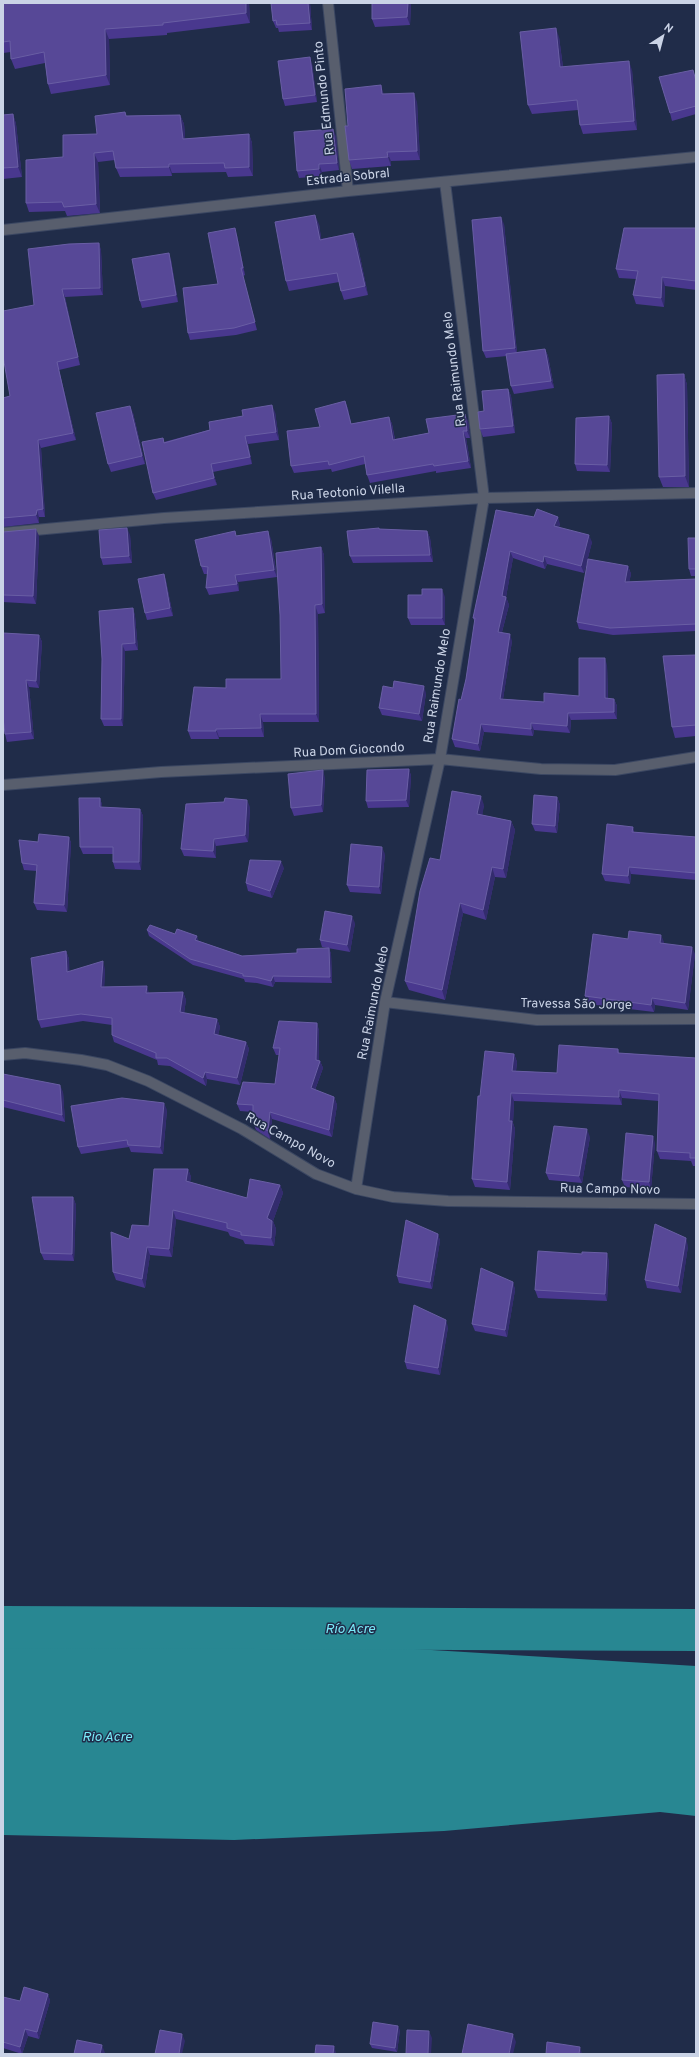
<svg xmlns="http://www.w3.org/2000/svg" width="699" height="2057" font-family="Overpass,sans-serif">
  <rect width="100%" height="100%" fill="#202c49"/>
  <path fill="#288792" d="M3,1626L113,1636L332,1644L696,1666V1816L660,1812L444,1831L234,1840L3,1835Z"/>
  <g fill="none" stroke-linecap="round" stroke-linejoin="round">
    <path stroke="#288792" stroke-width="42" d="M3,1627L696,1630"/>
    <defs>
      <path id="minor" d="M328,3L348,191
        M3,230L348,191L696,157
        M3,533L164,518L484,498L696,493
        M3,785L161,772L440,759L541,769L615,770L696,757
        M385,1002L537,1020L696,1019
        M3,1055L25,1053L81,1060L107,1065L148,1081L242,1129L316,1174L356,1189L393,1197L448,1201L696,1204
        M356,1189L385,1002L440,759L484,498L445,182"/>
    </defs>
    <use href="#minor" stroke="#3b4762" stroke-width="12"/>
    <use href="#minor" stroke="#585e6d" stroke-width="10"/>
  </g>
  <path fill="#49388e" d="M3,3H249L250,23L167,33V35L109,39L110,85L51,94L48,84L45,63L15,69L11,59V52L3,53Z
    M310,3L312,30L279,32L278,28H276L273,21Z
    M372,3H411L410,25L375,27L372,19Z
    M559,37L563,67L632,70L637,130L583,134L580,125L578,110L532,114L528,105Z
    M312,64L317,102L285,106L283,99Z
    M693,70L696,79V114L672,121L670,113Z
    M384,94L417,102L420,160L391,161V166L352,169L349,160L348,126Z
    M13,114L16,124L22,177L3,179V115Z
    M180,115L184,124L185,139L249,134L252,143L253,176L228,177L226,172L172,173V176L120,177L116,168L115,160L98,162L100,213L67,216L65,211L29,212L26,203L63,157L97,134L127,116Z
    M336,136L339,170L322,172V176L299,178L297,171Z
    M319,224L321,239L353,233L357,242L368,295L344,300L341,291L339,282L289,291L286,281Z
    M504,224L517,352L545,349L548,356L554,388L514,394L511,386L507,356L486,358L483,351Z
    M696,228V290L665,286L664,307L636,304L633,295L636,279L619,278L616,269Z
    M237,235L245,275L243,276L257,330L236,335L190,340L188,333L218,284Z
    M99,243L101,251L103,295L65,297L80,365L59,370L76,440L41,448L45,517H39V523L3,527V398L10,396L34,305Z
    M171,260L178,302L142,308L140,301Z
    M684,374L687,385L689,487H663L659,477Z
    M508,389L511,396L515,433L483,437L480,429L484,411Z
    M345,401L348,409L351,424L389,417L392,424L395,439L429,433L468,421L470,438H466L471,468L436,473V471L370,483L367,475L365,464L332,472L331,469L294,473L291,466L320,427Z
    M275,412L279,440L248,444L252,464L213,472L217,485L156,500L153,493L163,438L164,442Z
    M133,413L145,464L111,472L108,464Z
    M609,416L612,424L610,472L577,471L575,464Z
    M496,510L560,524L559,527L592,542L584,573L547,564L545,569L513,558L506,597L509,605L502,632L512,641L503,699L544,702L579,696L607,665L608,699H614L617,706V719L571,720L570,733L534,730L533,736L484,732L480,751L455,747L452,739L466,679L475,622L473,618Z
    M379,529L427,531L430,538L433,562L353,563L350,556Z
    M3,532L39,536L36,604L3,602Z
    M130,535L132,563L103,565L101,558Z
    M237,536L271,539L277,577L238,582L239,591L209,595L206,588L208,574H204L201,566Z
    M696,538V576H691L689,569Z
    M321,547L324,555L325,613L318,614L319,722H263L264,737H219V739H191L188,731L226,688L281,679Z
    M628,566L631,574L629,582L696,579V631L613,635L579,629L577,622Z
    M164,574L166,581L173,616L147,620L145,613Z
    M445,597V625H411L408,618Z
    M133,608L135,616L138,650L125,651L123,726H104L101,719L102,659Z
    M39,635L42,642L39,688L29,687L34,739L7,742L5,734Z
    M696,655V736L675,738L672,727Z
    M426,693L422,721L382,715L379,708Z
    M409,769L411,776L409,807L368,808L366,801Z
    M325,778L323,812L294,816L291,808Z
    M557,797L560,805L557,833L535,831L532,824Z
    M100,798L102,805V807L140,809L143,816L141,870L115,869L113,862V854H83L80,847Z
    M484,805L482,815L511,821L515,830L506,878L495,877L486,920L463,913L445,1000L409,990L405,981L440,860Z
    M250,807L248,842L216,846V858L184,856L181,849Z
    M633,827L634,832L696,837V880L631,874L630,884L605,881L602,874Z
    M69,837L71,843L67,912L37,910L34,903L37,871L24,870L22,863L38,842Z
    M385,854L381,894L350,892L347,885Z
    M284,868L272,898L248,891L246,883Z
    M355,923L350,952L322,947L320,940Z
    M147,930L199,941L242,956L297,953L329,948L331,954L332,983L275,982L273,987L257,983L245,982L244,979L193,965L149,936Z
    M628,939L664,942V943L695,954L688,1010L655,1005L654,1012L588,1004L585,996Z
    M66,951L69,959V972L105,969L104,987L149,993L183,992L186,1000L184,1013L217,1019L220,1027L218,1035L246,1042L249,1049L240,1085L207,1079L206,1086L170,1066L158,1065L157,1060L114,1042L112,1035V1025L83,1021L41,1028L38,1020Z
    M317,1023L319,1031V1061H320L323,1068L315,1090L334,1097L337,1105L332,1137L272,1119L270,1139L256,1130L253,1122V1112L240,1111L237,1104L275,1084L279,1055H276L273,1048Z
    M618,1049L619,1053L696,1058V1054V1166H693L691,1161L660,1159L657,1151L659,1101L622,1098V1105L514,1101L513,1123L515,1129L510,1190L475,1187L472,1179L480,1096L514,1054L517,1062L516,1071L557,1073Z
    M3,1074L63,1092L65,1122L3,1107Z
    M167,1110L163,1154L131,1152L129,1147L81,1154L78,1147Z
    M590,1137L582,1183L549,1180L546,1173Z
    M655,1143L651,1189L625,1187L622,1180Z
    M188,1169L191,1177L190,1182L247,1198L280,1185L283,1193L273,1221L276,1229L274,1246L245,1244L243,1240L230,1236L228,1232L176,1219L172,1257L150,1255L145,1288L116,1280L113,1272L129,1239L149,1226Z
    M73,1197L76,1205L74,1261L44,1260L41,1253Z
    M438,1234L440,1241L432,1289L399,1283L397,1276Z
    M688,1246L681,1293L647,1288L645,1280Z
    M582,1254L609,1260L607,1301L538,1298L535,1290Z
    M513,1282L515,1290L507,1337L475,1331L472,1324Z
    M448,1327L440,1375L407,1369L405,1362Z
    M48,1994L50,2001L39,2039L28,2036L22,2054L3,2048V1997L20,2001Z
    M400,2030L397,2052L372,2048L370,2044Z"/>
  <path fill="#332c6e" d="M246,3H249L250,23L246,13Z
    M308,3H310L312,30L310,23Z
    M408,3H411L410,25L407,17Z
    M556,28L559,37L564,76L560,67Z
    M105,29L109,39L110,85L106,75Z
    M310,57L312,64L317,102L315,95Z
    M629,61L632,70L637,130L634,121Z
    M381,85L384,95L382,94Z
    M414,93L417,102L420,160L417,151Z
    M13,114L16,124L22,177L18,167Z
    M180,115L184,124L186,148L183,139Z
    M333,129L336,136L339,170L337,163Z
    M249,134L252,143L253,176L249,167Z
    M387,152L391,161V166L388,157Z
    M94,153L98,162L100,213L96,204Z
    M169,164L172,173V176L169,167Z
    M319,164L322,172V176L319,169Z
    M315,215L319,224L323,249L320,240Z
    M501,217L504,224L517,355L515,348Z
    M235,228L237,235L245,275L243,268Z
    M353,233L357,242L368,295L365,286Z
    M99,243L101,251L103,295L100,288Z
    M169,253L171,260L178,302L176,295Z
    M662,277L665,286L664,307L661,298Z
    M62,289L65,297L80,365L78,357Z
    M545,349L548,356L554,388L551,381Z
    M57,362L59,370L76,440L73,433Z
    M684,374L687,385L689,487L685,476Z
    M508,389L511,396L515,433L513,426Z
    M345,401L348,409L353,431L351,424Z
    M272,405L275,412L279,440L276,432Z
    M130,406L133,413L145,464L142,456Z
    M465,414L468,421L470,438L467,431Z
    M609,416L612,424L610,472L607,465Z
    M389,417L392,424L396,447L393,440Z
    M463,431L466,438L471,468L468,461Z
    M245,436L248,444L252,464L250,457Z
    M38,440L41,448L45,517L43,509Z
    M211,464L213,472L217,485L214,478Z
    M37,510L39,517V523L36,515Z
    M558,517L560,524L557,533L554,526Z
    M127,528L130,535L132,563L129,556Z
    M36,529L39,536L36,604L33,596Z
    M268,531L271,539L277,577L274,570Z
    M427,531L430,538L433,562L430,555Z
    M589,535L592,542L584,573L581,566Z
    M321,547L324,555L325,613L322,604Z
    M510,551L513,558L505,603L502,596Z
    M544,556L547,564L545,569L543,562Z
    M628,566L631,574L628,589L625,582Z
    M164,574L166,581L173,616L170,608Z
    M235,575L238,582L239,591L237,584Z
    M442,589L445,597V625L442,618Z
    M506,597L509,605L500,639L498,632Z
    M315,605L318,614L319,722L316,714Z
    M133,608L135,616L138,650L135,643Z
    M510,634L512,641L502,706L500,699Z
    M39,635L42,642L39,688L36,681Z
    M122,644L125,651L123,726L121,719Z
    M605,658L607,665L608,706L605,698Z
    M26,680L29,687L34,739L31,732Z
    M424,686L426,693L422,721L419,714Z
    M614,699L617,706V719L614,712Z
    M568,713L571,720L570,733L567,726Z
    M260,714L263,722L264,737L261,728Z
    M531,723L534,730L533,736L531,729Z
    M481,724L484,732L480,751L478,744Z
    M216,729L219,737V739L216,731Z
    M409,769L411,776L409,807L406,800Z
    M323,770L325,778L323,812L321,805Z
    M481,796L484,805L481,824L477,814Z
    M557,797L560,805L557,833L555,826Z
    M100,798L102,805V815L100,807Z
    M247,800L250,807L248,842L245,835Z
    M140,809L143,816L141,870L139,862Z
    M511,821L515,830L506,878L503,869Z
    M69,837L71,843L67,912L64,905Z
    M214,839L216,846V858L213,851Z
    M382,847L385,854L381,894L379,887Z
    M281,861L284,868L272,898L270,891Z
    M492,867L495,877L486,920L483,910Z
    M629,867L631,874L630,884L628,876Z
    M460,903L463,913L445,1000L442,990Z
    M352,916L355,923L350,952L347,945Z
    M661,935L664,942L663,950L660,943Z
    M197,936L199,942L195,940Z
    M692,947L695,954L688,1010L685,1003Z
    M329,948L331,954L332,983L330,977Z
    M66,951L69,959L70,979L67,972Z
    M103,961L105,969L104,994L101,987Z
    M273,976L275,982L273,987L271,981Z
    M147,986L149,993H146Z
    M183,992L186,1000L183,1020L180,1012Z
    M652,998L655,1005L654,1012L651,1005Z
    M217,1019L220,1027L217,1041L214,1034Z
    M317,1023L319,1031V1065L320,1061L323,1068L313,1095L311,1088L316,1060Z
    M246,1042L249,1049L240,1085L237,1078Z
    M514,1054L517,1062L515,1079L512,1071Z
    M205,1072L207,1079L206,1086L203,1078Z
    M60,1085L63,1092L65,1122L62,1115Z
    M619,1090L622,1098V1105L619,1097Z
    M511,1093L514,1101L513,1123L515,1129L510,1190L507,1182L509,1121Z
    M334,1097L337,1105L332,1137L329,1130Z
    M164,1103L167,1110L163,1154L160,1147Z
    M270,1112L272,1119L270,1139L268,1131Z
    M587,1129L590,1137L582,1183L579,1176Z
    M653,1136L655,1143L651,1189L649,1182Z
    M188,1169L191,1177L189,1190L186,1181Z
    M280,1185L283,1193L273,1221L276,1229L274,1246L271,1238L267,1218Z
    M73,1197L76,1205L74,1261L72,1254Z
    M173,1210L176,1219L172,1257L169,1249Z
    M438,1234L440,1241L432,1289L430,1282Z
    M686,1238L688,1246L681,1293L678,1286Z
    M147,1247L150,1255L145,1288L142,1279Z
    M607,1253L609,1260L607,1301L605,1294Z
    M513,1282L515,1290L507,1337L505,1330Z
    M446,1320L448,1327L440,1375L438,1368Z
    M48,1994L50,2001L39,2039L37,2032Z
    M398,2026L400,2030L397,2052L395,2048Z
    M25,2029L28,2036L22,2054L20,2047Z
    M429,2031L432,2038L431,2054H428Z
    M182,2034L185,2041L182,2054H179Z
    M513,2034L516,2042L513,2054H509Z
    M102,2045L105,2053V2054H100Z
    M334,2046L336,2053V2054H333Z
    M580,2047L582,2054H579Z"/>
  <path fill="#574897" stroke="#695ea4" d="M3,3H246V13L163,23V25L105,29L106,75L48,84L44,52L11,59L10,41L3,42Z
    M271,3H308L310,23L277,25L276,20L273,21Z
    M372,3H408L407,17L372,19Z
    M556,28L560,67L629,61L634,121L580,125L577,100L528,105L520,32Z
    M310,57L315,95L283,99L278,61Z
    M693,70L696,81V106L670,113L659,77Z
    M381,85L382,94L414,93L417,151L387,152L388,157L349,160L345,126H348L345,89Z
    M125,112L126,116L180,115L183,139L249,134V167L225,168L224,163L169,164V167L116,168L113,151L94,153L96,204L64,207L62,202L26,203V160L63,157V135L97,134L95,116Z
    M13,114L18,167L3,168V115Z
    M333,129L337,163L319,164V169L297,171L294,132Z
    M315,215L320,240L353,233L365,286L341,291L337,273L286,281L275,222Z
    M501,217L515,348L483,351L472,220Z
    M235,228L243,268H241L255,322L234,328L188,333L183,288L218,284L208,233Z
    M624,228H696V281L662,277L661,298L633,295L638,271L616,269Z
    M99,243L100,288L62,289L78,357L57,362L73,433L38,440L43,509L37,510L36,515L3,518V398L10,396L3,356V311L34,305L28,249L69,244Z
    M169,253L176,295L140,301L132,259Z
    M545,349L551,381L511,386L506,354Z
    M684,374L685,476L659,477L657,375Z
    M508,389L513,426L480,429L478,412L484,411L482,391Z
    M345,401L351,424L389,417L393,440L429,433L426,419L465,414L467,431H463L468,461L434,466L433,464L367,475L364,456L329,465L328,461L291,466L287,431L320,427L315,409Z
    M272,405L276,432L245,436L250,457L211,464L214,478L153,493L142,442L163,438L164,443L210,430L209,422L243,416L242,410Z
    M130,406L142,456L108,464L96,413Z
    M609,416L607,465L575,464L576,418Z
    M537,509L558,517L554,526L589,535L581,566L544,556L543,562L510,551L502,596L506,597L498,632L510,634L500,699L544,702V693L579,696V658H605V698L614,699V712L568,713L567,726L531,723V729L481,724L478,744L452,739L459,699L461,700L466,679L475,618H473L496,510L534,517Z
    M127,528L129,556L101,558L99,530Z
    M379,528V529L427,531L430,555L350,556L347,531Z
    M36,529L33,596L3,595V532Z
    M235,531L236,536L268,531L274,570L235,575L237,584L206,588L208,567L201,566L195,540Z
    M688,538H696V569H689Z
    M321,547L322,604L315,605L316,714H260L261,728L216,729V731H188L194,687L226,688V679H281L280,615L276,553Z
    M588,559L628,566L625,582L696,579V624L610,628L577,622Z
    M164,574L170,608L145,613L138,579Z
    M422,589H442V618H408V595H422Z
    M133,608L135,643L122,644L121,719H101L102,659L99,611Z
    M3,633L39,635L36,681L26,680L31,732L5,734L3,718Z
    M696,655V725L672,727L663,656Z
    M394,681L424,686L419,714L379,708L383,686L393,688Z
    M409,769L406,800L366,801L367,770Z
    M323,770L321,805L291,808L288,774Z
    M452,791L481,796L477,814L511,821L503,869L492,867L483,910L460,903L442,990L405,981L420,891L430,858L440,860Z
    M534,795L557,797L555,826L532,824Z
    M79,798H100V807L140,809L139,862H113V847H80Z
    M225,798L247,800L245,835L214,839L213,851L181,849L186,804L224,802Z
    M607,824L633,827L632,832L696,837V873L629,867L628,876L602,874Z
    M39,834L69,837L64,905L34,903L37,865L22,863L19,840L38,842Z
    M351,844L382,847L379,887L347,885Z
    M250,860L281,861L270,891L246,883Z
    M325,911L352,916L347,945L320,940Z
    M150,925L175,934L177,929L197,936L195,940L242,956L297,953V949L329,948L330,977L273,976L271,981L255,977L243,976V974L190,959L147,930Z
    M629,931L661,935L660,943L692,947L685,1003L652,998L651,1005L585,996L593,934L628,939Z
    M66,951L67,972L103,961L101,987L147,986L146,993L183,992L180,1012L217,1019L214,1034L246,1042L237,1078L205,1072L203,1078L167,1058H156V1053L112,1035V1018L81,1014L38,1020L31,958Z
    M279,1021L317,1023L316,1060L320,1061L311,1088L334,1097L329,1130L270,1112L268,1131L253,1122V1105L237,1104L243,1082L275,1084L280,1048H273Z
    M559,1045L618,1049V1053L696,1058V1054V1158H690V1153L657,1151L659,1094L619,1090V1097L511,1093L509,1121H512L507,1182L472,1179L478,1096H480L485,1051L514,1054L512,1071L557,1073Z
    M3,1074L60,1085L62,1115L3,1100Z
    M122,1098L164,1103L160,1147L128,1145L127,1140L78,1147L71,1106Z
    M554,1126L587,1129L579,1176L546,1173Z
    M626,1133L653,1136L649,1182L622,1180Z
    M154,1169H188L186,1181L247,1198L250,1179L280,1185L267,1218L272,1221L271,1238L241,1235V1232L227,1228V1223L173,1210L169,1249L147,1247L142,1279L113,1272L111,1232L129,1239L132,1225L149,1226Z
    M32,1197H73L72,1254L41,1253Z
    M406,1220L438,1234L430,1282L397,1276Z
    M655,1224L686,1238L678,1286L645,1280Z
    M538,1251L582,1254V1252L607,1253L605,1294L535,1290Z
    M481,1268L513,1282L505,1330L472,1324Z
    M414,1305L446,1320L438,1368L405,1362Z
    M24,1987L48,1994L37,2032L25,2029L20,2047L3,2042V1997L20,2001Z
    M373,2022L398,2026L395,2048L370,2044Z
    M468,2024L513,2034L509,2054H462Z
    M160,2030L182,2034L179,2054H155Z
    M407,2030L429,2031L428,2054H406Z
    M77,2040L102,2045L100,2054H74Z
    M547,2042L580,2047L579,2054H546Z
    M316,2045L334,2046L333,2054H315Z"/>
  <g text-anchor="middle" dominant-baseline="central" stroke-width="3" stroke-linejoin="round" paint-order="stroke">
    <g font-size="13" fill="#cad3e6" stroke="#202c49">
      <text transform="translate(325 98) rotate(-96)">Rua Edmundo Pinto</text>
      <text transform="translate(348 178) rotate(-6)">Estrada Sobral</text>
      <text transform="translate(455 369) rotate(-97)">Rua Raimundo Melo</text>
      <text transform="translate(348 493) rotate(-4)">Rua Teotonio Vilella</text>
      <text transform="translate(438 686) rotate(-81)">Rua Raimundo Melo</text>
      <text transform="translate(349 751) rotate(-3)">Rua Dom Giocondo</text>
      <text transform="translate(374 1003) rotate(-79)">Rua Raimundo Melo</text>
      <text transform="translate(576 1005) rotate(1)">Travessa São Jorge</text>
      <text transform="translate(290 1141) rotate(29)">Rua Campo Novo</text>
      <text transform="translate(610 1190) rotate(1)">Rua Campo Novo</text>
    </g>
    <g font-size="14" font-style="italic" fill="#79e9f8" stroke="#202c49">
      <text x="350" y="1629">Río Acre</text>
      <text x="107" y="1737">Rio Acre</text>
    </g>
  </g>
  <rect width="699" height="2057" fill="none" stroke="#cad3e6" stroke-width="8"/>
  <g transform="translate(663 36) rotate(36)" stroke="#202c49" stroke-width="3" paint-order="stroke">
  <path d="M0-3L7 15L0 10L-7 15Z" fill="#cad3e6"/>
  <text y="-6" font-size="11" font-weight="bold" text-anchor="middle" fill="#cad3e6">N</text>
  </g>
</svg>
